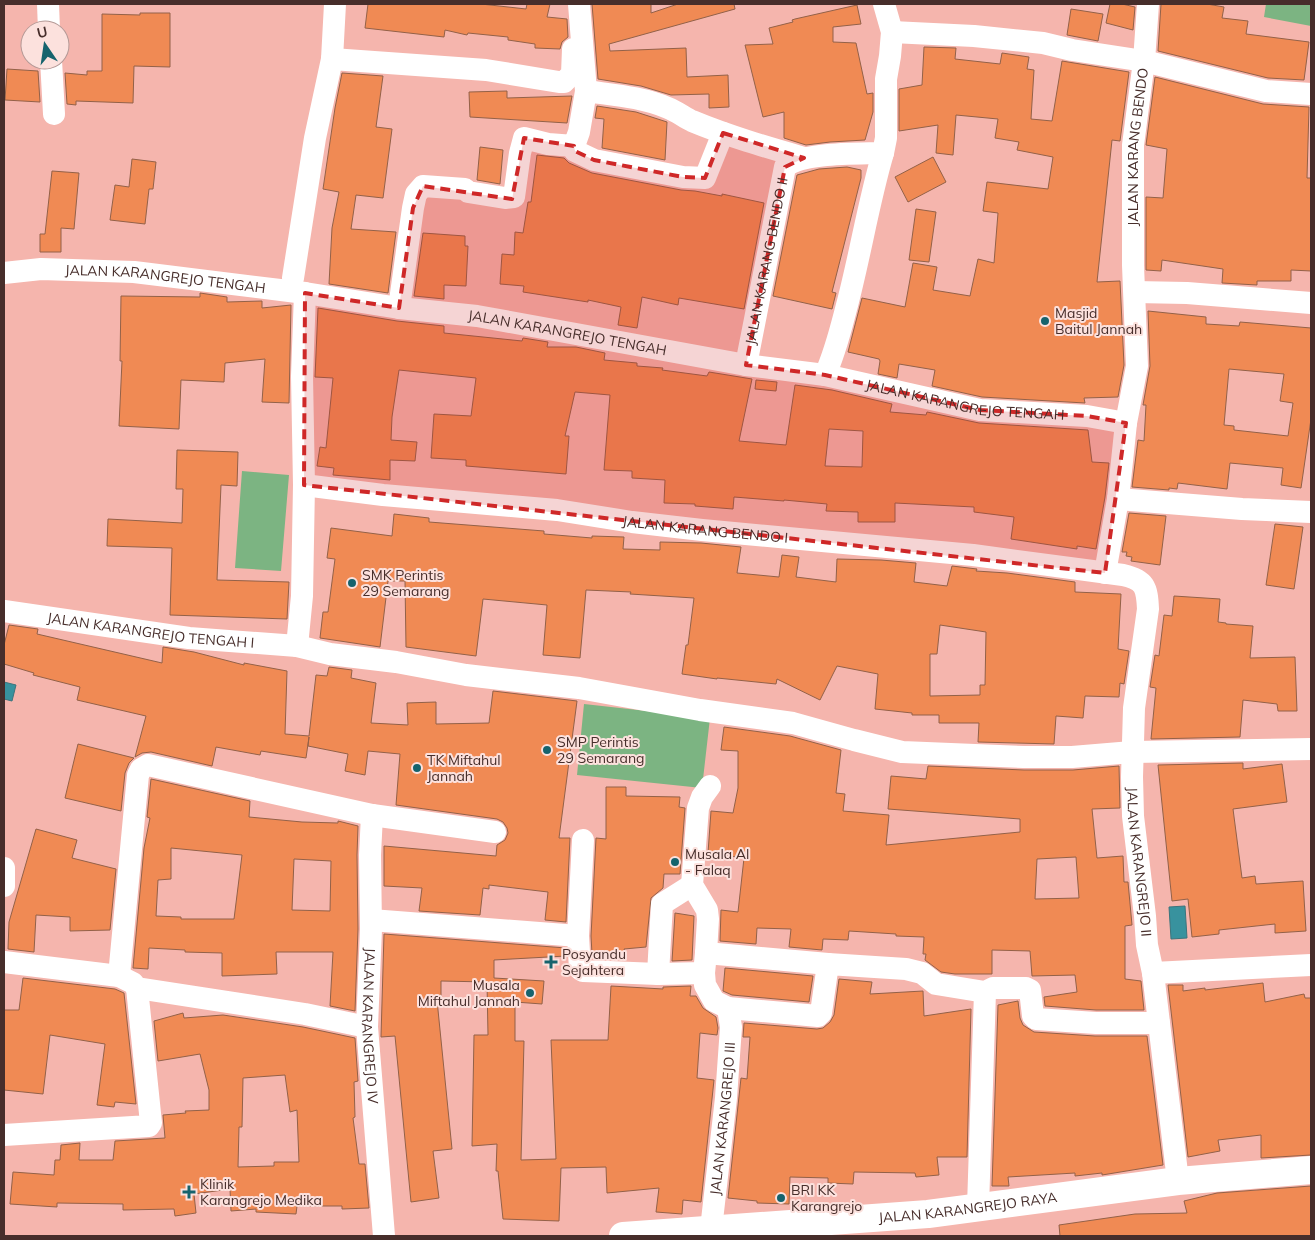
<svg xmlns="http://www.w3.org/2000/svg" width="1315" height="1240" font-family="Mulish,sans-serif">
  <rect width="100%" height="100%" fill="#f5b5ad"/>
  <path fill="#7cb482" d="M1266,4H1311V26L1264,17Z
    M242,471L289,475L281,571L235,568Z
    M584,704L710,718L702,788L577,775Z"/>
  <path fill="#38929e" stroke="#3c747c" d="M4,682L16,685L12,701L4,699Z
    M1185,906L1187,938L1171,939L1169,907Z"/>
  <path fill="#f08a54" stroke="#936148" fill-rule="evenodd" d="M368,4H481L526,9L527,4H550L547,17L567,19L568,37L562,42L560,49L535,48V44L508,40V37L468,33L467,35L445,30L444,37L365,28Z
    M592,4H651V13L678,4H734L735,9L609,44L610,51L686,48L687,77L728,75L729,107L709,108V94L671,95L641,86L598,79Z
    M1110,4H1122L1135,7L1133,30L1106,23Z
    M1161,4H1207L1224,7L1222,18L1248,21L1246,34L1309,42L1304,80L1268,78L1158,51Z
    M857,5L861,24L833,27V42L856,43L867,94L873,93V112L865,140L830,142L806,145L784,138V112L763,117L745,45L773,44L769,28L793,22L792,20L795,19Z
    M1071,9L1103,14L1098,41L1067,35Z
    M140,13H170V67L134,66L133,103L76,101V105L67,104L65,73L87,75V71H102V14L140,15Z
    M924,47L956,48L955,59L1000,64L1002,53L1029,57L1027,69L1034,70L1031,119L1052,121L1062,61L1129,72L1120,141L1112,140L1097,282L1120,281L1124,365L1118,397L1084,398L1085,403L982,397L932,386L935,370L899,364L897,378L878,374L880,361L879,359L848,352L862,298L905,307L913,263L937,267L933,290L970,296L978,259L994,263L998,213L983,211L987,182L1048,189L1053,157L1017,150L1019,142L995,138L998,119L956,115L953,155L936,153L938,125L899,131V89L922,85Z
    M7,69L38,71L40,102L5,100Z
    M342,73L383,76L376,127L392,129L383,198L356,195L351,229L396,232L388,293L329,284L332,228L339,192L323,189L335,108Z
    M1155,77L1263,104L1309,107L1307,178H1311V271L1291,270V281H1257V285L1222,283L1223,269L1162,260L1161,271L1146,270V197L1163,198L1167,149L1146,145Z
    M507,91V98L572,96L567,123L470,117L469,92Z
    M597,106L636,112L667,122L665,160L602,148L604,119L595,118Z
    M480,147L503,150L500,184L477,180Z
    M537,155L564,158L569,163L592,173L681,190L695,191L722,196V194L764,203L744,309L679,298L678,305L642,297L637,328L618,325L621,307L588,300V302L523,292L524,286L500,284L502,254L514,255L515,232L523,233L528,202H531Z
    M933,157L946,182L908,202L895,177Z
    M132,159L156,162L153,189H149L145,224L110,220L115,185L129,187Z
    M847,167L861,170V178L832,292L836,293L832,309L773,296L797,175L819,169Z
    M52,171L79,173L74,229L61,228V252H40V234H45Z
    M916,209L936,212L929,262L909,260Z
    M423,233L465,236V246H468L466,286L444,285V299L414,296Z
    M200,293L227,297V302L262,301V308L291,305L289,403L262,402L265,359L225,363L224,382L181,380L179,429L119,426L122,361H120L121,296L200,297Z
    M318,308L397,321L444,326V333L522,341L523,338L548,342L547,347H576L605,353L604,360L637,363V366L663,368L662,370L707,376L709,372L752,379L739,441L786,445L795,385L832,390L892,404L890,412L926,415L927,412L979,423L1088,430L1092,462L1109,463L1105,497L1096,549L1077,546V549L1011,539L1014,517L974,512V507L895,503V522H858V512L826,511L827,504L784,500V501L734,497L733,509L695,506V504L664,503L665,480L632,478V471L604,470L610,395L575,392L565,436H569L566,474L466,466V460L431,458L434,414L471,416L476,378L399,370L392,417L391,440L417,442L415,461L390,460V480L333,475L334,468L317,466L320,447L326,448L333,378L315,377ZM829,429L863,431L862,467L825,466Z
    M1148,311L1206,317V324L1239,326L1240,322L1311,328V419L1301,488L1281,485L1283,468L1230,463L1227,489L1178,483L1177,489L1169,488V490L1132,487L1138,440L1144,441L1146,405H1143L1150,366ZM1229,369L1284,374L1280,401L1293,403L1288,436L1234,430V426L1224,425Z
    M756,380L777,382L776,391L755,389Z
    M177,450L238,452L237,486L221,485L217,580L289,582L287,619L170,615L172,548L107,546L108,519L182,523L183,489H176Z
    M1129,513L1166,516L1160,565L1131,561L1132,557L1126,556L1127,552H1122Z
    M394,514L429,518V522L544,531V534L592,538V536L624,537L623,549L660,550V542L701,543L741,547L737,573L779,577L782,555L799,557L796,577L836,582L837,559L881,560L916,563L914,582L947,586L952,566L977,569L976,571L1007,573L1075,582V592L1121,594L1118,649L1129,651L1124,684L1120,683L1119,697L1085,696L1083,718L1056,716L1054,744L978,742L979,723H939V715H912V713L875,709L878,674L837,666L820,700L777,679L776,684L717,678V679L682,674L686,645H688L694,598L630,594L631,592L586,590L580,658L543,655L547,605L483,599L476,656L406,647L405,581H388L380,647L320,638L323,612H328L335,559L327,558L331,528L392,536ZM940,625L986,632L985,685H980V695L930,696V654H937Z
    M1275,524L1303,527L1294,589L1266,585Z
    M1174,596L1220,599L1218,622L1226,623V624L1253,626L1250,658L1295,657L1297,711H1278L1277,704L1243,700L1240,737L1151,739L1156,688L1150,687L1155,655L1159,656L1164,615L1172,616Z
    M9,625L38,629L37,634L162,663L163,647L194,652L244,665V663L287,671L285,734L309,736L316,675L327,676L329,667L352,670L351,678L376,683L371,723L408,725L407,703L436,702V724L489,723L493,691L577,701L559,838H570L566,922L545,920L548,892L489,885V889L483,888L480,915L419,911L422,888L384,886V846L496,856L497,845L505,840L508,833L507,828L503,822L497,819L396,805L400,754L368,751L365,775L345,771L348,754L308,746L309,737L306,758L261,751L260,755L216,747L212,766L151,752L142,753L135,757L146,716L77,700L80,687L33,675L34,673L4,664V645Z
    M724,727L790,736L841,750L836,793L845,794L843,811L889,815L886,845L1020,832V819L888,809L891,776L926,779L928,766L1024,770H1073L1119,766L1120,808L1092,809L1097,858L1123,856L1124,882H1128L1132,925L1125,926V979L1141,981L1144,1010H1096L1045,1006L1044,997L1077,992L1075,975L1032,976L1030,951L992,950V974H955L941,972L925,960L926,954H923L924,937L896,936V934L849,931L848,940L823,939L822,950L789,947L791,929L757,928L756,944L720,941L721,910L738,912L744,858L708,853L711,811L733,813L738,788V751L721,750ZM1076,857L1079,898L1035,899L1037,859Z
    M78,744L134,758L129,763L125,773L121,811L65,798Z
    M1243,763V769L1282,764L1287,802L1233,809L1242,878L1255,876L1256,884L1303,881L1306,931L1275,933V924L1219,930V934L1192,937L1188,899L1172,901L1158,765Z
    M151,779L250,801L249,817L302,822L338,823V821L358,826L357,855L358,929L355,1011L330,1006L333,952H276L277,974L222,976V953L185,952V950L149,948L148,969L133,968L144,848L150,818L147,817ZM171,848L242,855L234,919H181V917L156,916L158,880L171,879ZM294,859L331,861L330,911L292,910Z
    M606,787H626V796L680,797L679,807L685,808L680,874H664L663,888L651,898L646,947L624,949L625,952L592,954L591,936L596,838L606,839Z
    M36,829L77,840L72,858L116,869L110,930L70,931V917L36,915L34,952L8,949L9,922Z
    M675,913L694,916L692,960L672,961Z
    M384,934L566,948V956L494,960V978L544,981L542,1004L515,1002V1041H524L521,1160L556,1159L551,1040H608L611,986L663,989V987L691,986L690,996H696L703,1008L716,1017L718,1028L717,1035L700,1033L697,1078L714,1080L701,1202L683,1200L682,1214L656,1212L659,1188L607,1193L606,1167L561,1168L559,1221L503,1219L498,1171H496L497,1144L472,1146L474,1035H488L487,982L441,981V1000H437L452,1149L433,1151L439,1198L411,1202L395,1036L381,1037Z
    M725,968L813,976L809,1002L732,995L723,991Z
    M23,978L115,989L124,993L136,1104L115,1102L114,1107L97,1105L105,1044L50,1035L43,1094L4,1090V1010H19Z
    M839,979L872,982L870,994L923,991L924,1016L971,1009L967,1157H937L939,1175L916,1177L915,1173L854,1172L853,1184L828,1183V1178L790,1177L789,1204L757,1203V1201L728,1198L741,1078L747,1079L750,1037H743L744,1023L817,1029L823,1028L830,1022L834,1015Z
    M1263,983L1265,1002L1304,994L1305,998H1311V1155L1261,1158V1135L1218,1140L1220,1151L1188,1157L1168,985H1183V991L1205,988V990Z
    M1018,1001L1020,1018L1023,1025L1034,1032L1095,1036H1147L1163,1165L1102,1175V1173L1075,1176V1173L1008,1177L1009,1186H992L998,1005Z
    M183,1013L184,1018L223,1015L303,1027L355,1038L358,1081L354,1082L355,1117L353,1118L359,1164H365L369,1208L342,1209V1206H297L296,1214L256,1212V1209L231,1211L230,1189L194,1194L196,1213L175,1216L174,1209L123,1210V1204L57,1203V1207L10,1204L13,1172L54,1175L55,1160H60L61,1145L80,1143L79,1160H113L115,1141L165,1138L163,1115L186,1113L185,1111L209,1110V1090L200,1054L158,1061L154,1021ZM285,1075L290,1112L297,1110L299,1162H274V1166L238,1167L239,1127H242L243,1078Z
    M1311,1186V1236H1060L1059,1225L1135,1214L1187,1213L1184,1201L1217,1193Z"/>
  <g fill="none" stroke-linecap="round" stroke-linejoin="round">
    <g stroke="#fff" stroke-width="22">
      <path d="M48,4L49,30"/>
      <path d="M892,32L974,36L1043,43L1072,50L1144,61L1266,91L1311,94"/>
      <path d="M332,59L486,70L559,82H564L572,74L573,49"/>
      <path d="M51,60L54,114"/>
      <path d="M586,91C614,95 643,97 668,108C676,111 684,117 692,121C728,136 766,147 804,158"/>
      <path d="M574,146L575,151L594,160L683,177L705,178L723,133"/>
      <path id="s1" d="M4,273L41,269L134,272L305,293L399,308L477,316L746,365L825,375L980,410L1087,416L1126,423"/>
      <path d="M293,278L315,138L332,59L335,4"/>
      <path d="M1135,292L1187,293L1311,303"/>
      <path d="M399,308L413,208L416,194L423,186L465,189L468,192L505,198L514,197L520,153L524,138L548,144L574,146L579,132L586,91L579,4"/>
      <path id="s2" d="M746,365L785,167C802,152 860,154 883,153L886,138V79L890,56L892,32L884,4"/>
      <path d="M825,375C835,353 840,332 846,309C860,257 868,204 883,153"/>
      <path id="s3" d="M304,485L383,495L557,510L632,522L702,530L973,555L1123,575C1145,580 1147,587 1148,609L1134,708L1132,777L1133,816L1145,916L1147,945L1153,973L1178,1181"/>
      <path d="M1118,499L1242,509L1311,512"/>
      <path id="s4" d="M1105,573L1118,499L1126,423L1137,366L1133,265V145L1144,61L1148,4"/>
      <path id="s5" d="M4,611L189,638L297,646L330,654L396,662L466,675L579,688L700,710L793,723L854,740L902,752L1024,757H1072L1132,752L1311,749"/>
      <path d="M297,646L302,596L304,485L302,376L305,293"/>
      <path d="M710,786L702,797L698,808L692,885L707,910L708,919L706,953L828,964"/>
      <path id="s6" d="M372,815L370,855L371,929L367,1027L384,1236"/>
      <path d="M583,840L578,936L580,969L583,971L658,974L704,973"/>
      <path d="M4,868V886"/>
      <path d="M371,920L578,936"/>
      <path d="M706,953L704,973L705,985L714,1001L728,1008L818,1016L821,1013L828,964L906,969L922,973L936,984L985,992L993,988H1026L1030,990L1033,1016L1036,1019L1096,1023H1159"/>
      <path d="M4,962L119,976L133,983L137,988L305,1014L367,1027"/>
      <path d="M1153,973L1311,965"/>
      <path d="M658,974L662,904L692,885"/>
      <path d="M119,976L138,775L141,769L148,765L372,815L495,832"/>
      <path d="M4,1135L149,1126L151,1123L137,988"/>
      <path d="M978,1207L985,992"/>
      <path id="s7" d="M711,1229L726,1098L731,1027L728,1008"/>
    </g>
    <path stroke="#fff" stroke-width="28" id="s8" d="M623,1236L928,1214L1178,1181L1311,1170"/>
  </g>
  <path fill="#cf2828" fill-opacity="0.2" stroke="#cf2828" stroke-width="4" stroke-dasharray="10 6" stroke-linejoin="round" d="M723,133L804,158L785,167L746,365L825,375L980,410L1087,416L1126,423L1105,573L304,485L305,293L399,308L413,208L423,186L512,199L524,138L574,146L575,151L594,160L683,177L705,178Z"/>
  <g fill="#16636d" stroke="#fce1dd" stroke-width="2">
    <circle cx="1045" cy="321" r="5"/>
    <circle cx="352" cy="583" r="5"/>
    <circle cx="547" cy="750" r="5"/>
    <circle cx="417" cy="768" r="5"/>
    <circle cx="675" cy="862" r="5"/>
    <path d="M548.5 954.5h5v5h5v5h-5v5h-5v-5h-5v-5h5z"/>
    <circle cx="530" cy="993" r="5"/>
    <path d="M186.5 1184.5h5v5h5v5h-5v5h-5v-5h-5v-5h5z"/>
    <circle cx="781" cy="1198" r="5"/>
  </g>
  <g text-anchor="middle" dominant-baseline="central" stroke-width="4" stroke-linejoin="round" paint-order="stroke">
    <g font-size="14" fill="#472e2b" stroke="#fce1dd">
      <text stroke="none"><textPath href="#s4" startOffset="429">JALAN KARANG BENDO</textPath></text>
      <text stroke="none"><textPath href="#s2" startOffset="106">JALAN KARANG BENDO II</textPath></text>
      <text stroke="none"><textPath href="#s1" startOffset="162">JALAN KARANGREJO TENGAH</textPath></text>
      <text stroke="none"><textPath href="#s1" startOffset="568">JALAN KARANGREJO TENGAH</textPath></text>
      <text stroke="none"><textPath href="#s1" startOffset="972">JALAN KARANGREJO TENGAH</textPath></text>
      <text stroke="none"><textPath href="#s3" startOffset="404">JALAN KARANG BENDO I</textPath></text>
      <text stroke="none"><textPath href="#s5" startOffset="148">JALAN KARANGREJO TENGAH I</textPath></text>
      <text stroke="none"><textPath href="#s3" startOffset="1126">JALAN KARANGREJO II</textPath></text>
      <text stroke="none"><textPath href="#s6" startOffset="211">JALAN KARANGREJO IV</textPath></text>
      <text stroke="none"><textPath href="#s7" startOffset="111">JALAN KARANGREJO III</textPath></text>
      <text stroke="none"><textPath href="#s8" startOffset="346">JALAN KARANGREJO RAYA</textPath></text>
    </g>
    <g font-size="14" fill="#472e2b" stroke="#fce1dd" text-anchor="start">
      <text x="1055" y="313">Masjid<tspan x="1055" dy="16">Baitul Jannah</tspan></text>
      <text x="362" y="575">SMK Perintis<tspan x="362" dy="16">29 Semarang</tspan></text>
      <text x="557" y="742">SMP Perintis<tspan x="557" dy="16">29 Semarang</tspan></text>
      <text x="427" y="760">TK Miftahul<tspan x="427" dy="16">Jannah</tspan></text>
      <text x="685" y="854">Musala Al<tspan x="685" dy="16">- Falaq</tspan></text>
      <text x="562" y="954">Posyandu<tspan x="562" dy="16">Sejahtera</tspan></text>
      <text x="520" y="985" text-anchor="end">Musala<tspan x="520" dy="16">Miftahul Jannah</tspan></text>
      <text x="200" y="1184">Klinik<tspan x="200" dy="16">Karangrejo Medika</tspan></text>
      <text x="791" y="1190">BRI KK<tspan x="791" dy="16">Karangrejo</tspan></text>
    </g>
  </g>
  <rect width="1315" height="1240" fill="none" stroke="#472e2b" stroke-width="10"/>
  <g transform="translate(45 45) rotate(347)"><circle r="24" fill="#fce1dd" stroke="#b49996"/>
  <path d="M0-4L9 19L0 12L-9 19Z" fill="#16636d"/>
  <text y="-8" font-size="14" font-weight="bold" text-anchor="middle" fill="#472e2b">U</text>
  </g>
</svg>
